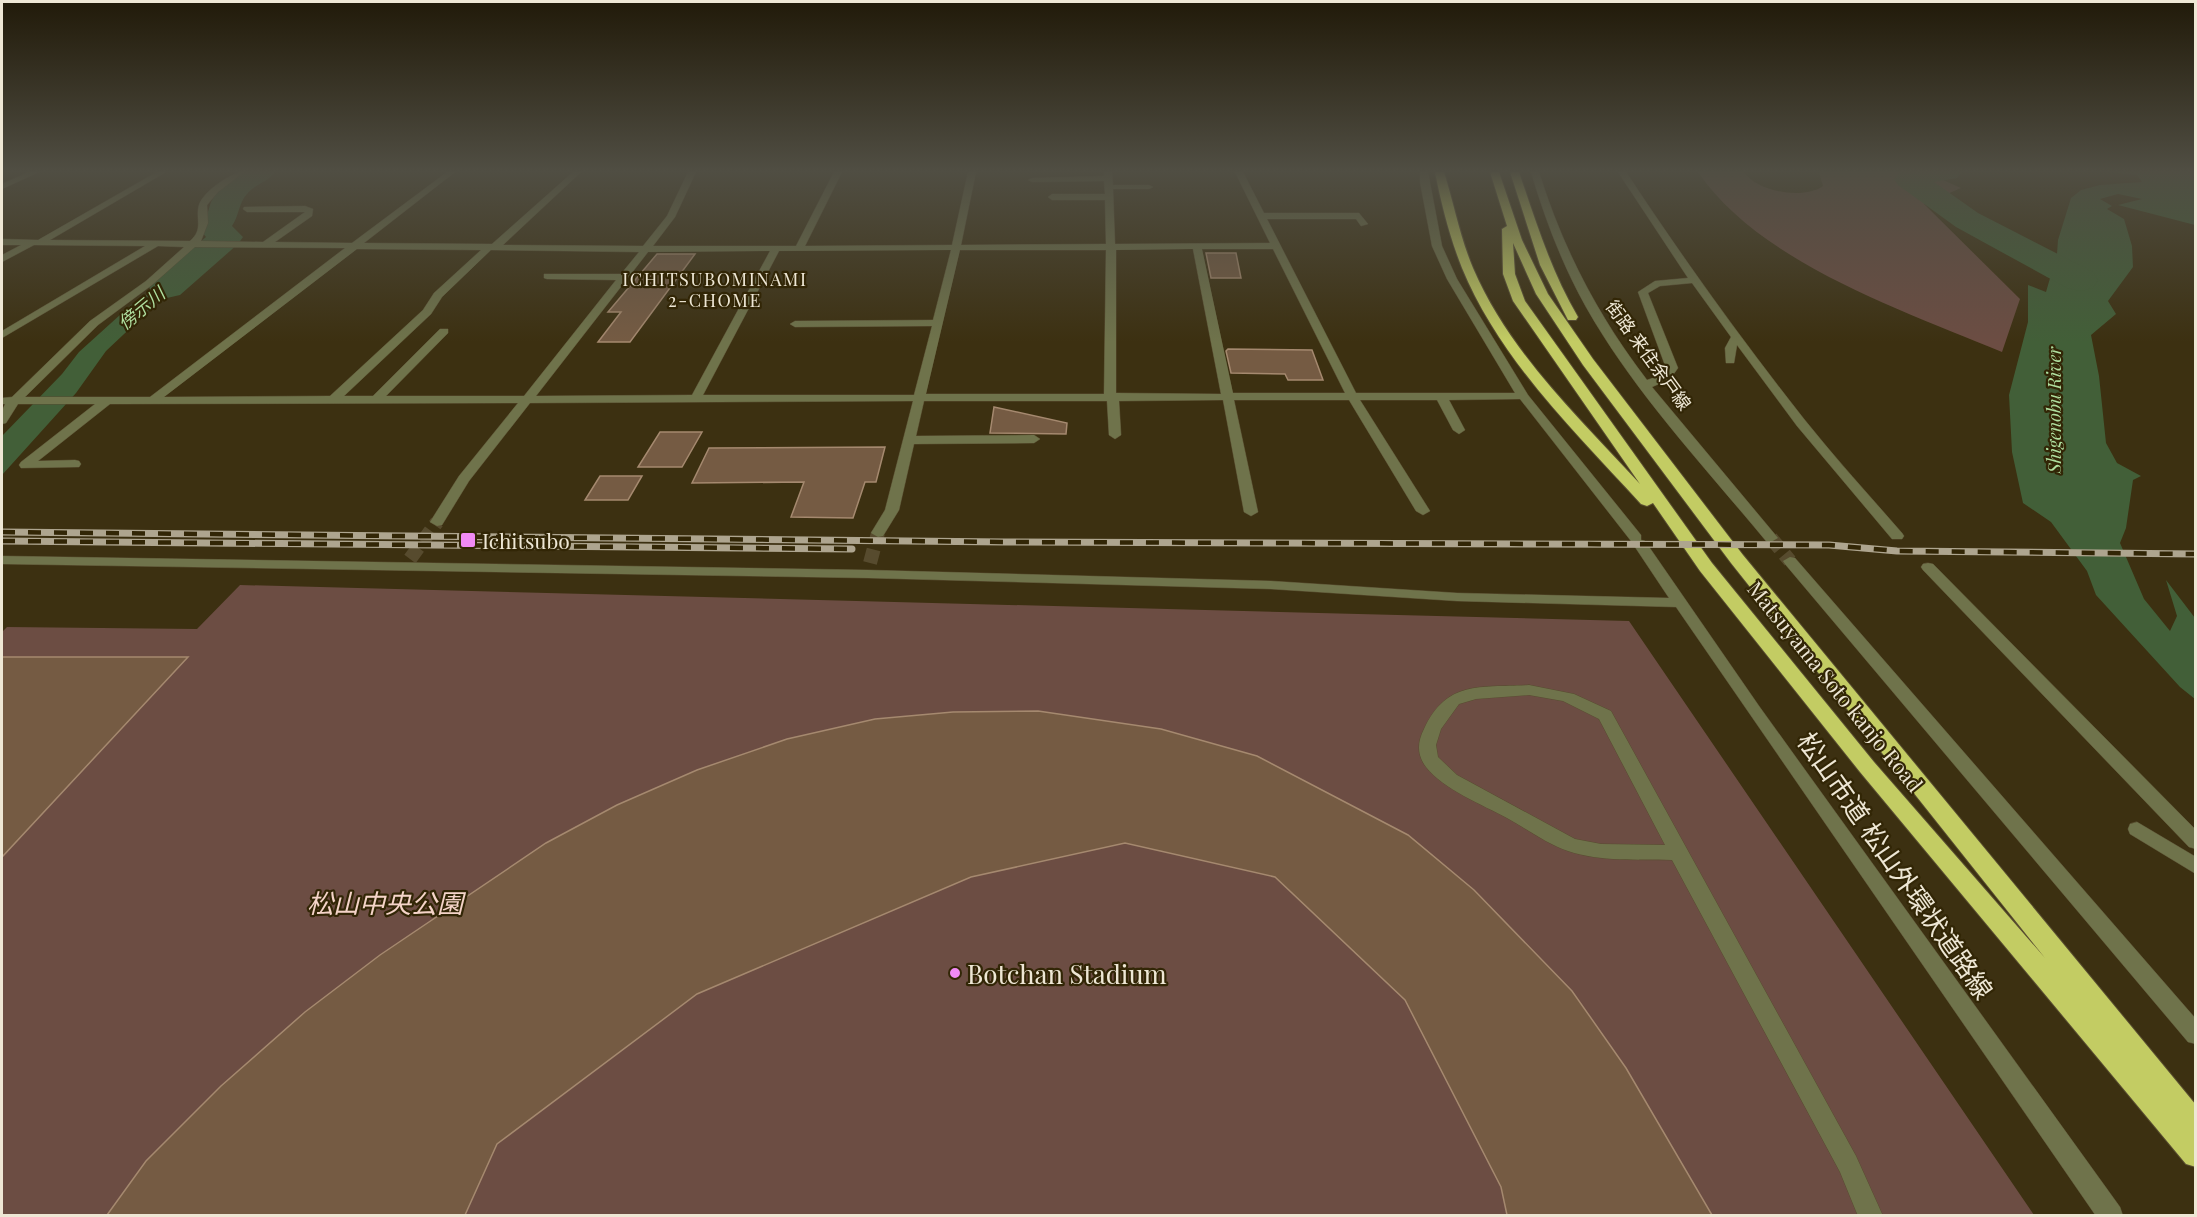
<svg xmlns="http://www.w3.org/2000/svg" width="2197" height="1217" font-family="'Playfair Display','Noto Sans JP',serif">
  <rect width="100%" height="100%" fill="#3c3011"/>
  <path fill="#6c4d43" d="M1698,172H1744C1757,192 1804,200 1823,186L1819,172H1925L1961,188L1924,204L2020,299L2002,352C1904,311 1760,263 1698,172Z
    M240,585L1629,621L2034,1215H2V632L7,627L197,629Z"/>
  <path fill="#425f38" d="M2109,172H2195V225L2118,205L2142,199L2118,194L2100,199L2112,206L2107,209L2124,219L2132,246L2133,267L2108,301L2116,314L2091,335L2099,376L2106,443L2117,463L2141,476L2133,480L2126,528L2120,543L2144,599L2170,631L2177,616L2166,580L2195,618V699L2180,687L2096,595L2087,571L2051,522L2023,503L2012,452L2009,395L2028,322V285L2046,292L2057,254L2058,240L2071,198L2081,190L2100,185L2142,182L2137,175Z
    M235,237L176,290L158,302L106,351L76,393L2,475V436L62,374L79,352L131,305L150,293L208,240Z"/>
  <g fill="none" stroke-linecap="round" stroke-linejoin="round">
    <path fill="#425f38" fill-rule="evenodd" d="M236,172H275C268,182 255,184 247,194C239,202 239,216 232,226L243,237L238,244L180,295L167,298L154,295L149,287L154,279L206,237L198,227L207,215L211,202L220,186Z
      M1900,172H1961L1957,178L1934,182L1978,213L2093,272L2098,280L2093,288L2080,291L2067,288L1956,227L1898,185L1894,179Z"/>
  </g>
  <path fill="#755b43" stroke="#a5896f" stroke-width="1.5" d="M1206,253H1236L1241,278H1211Z
    M657,254H695L630,342H598L621,312H608Z
    M1228,349L1312,350L1323,380H1288L1285,374L1231,373L1226,351Z
    M994,407L1067,423L1066,434L990,433Z
    M660,432H702L682,467H638Z
    M885,447L876,482H865L853,518L791,517L804,482L692,483L709,448Z
    M600,476H642L628,500H585Z
    M2,657H188L2,857Z
    M1038,711L1161,729L1257,756L1408,835L1474,890L1572,991L1626,1068L1712,1215H1507L1501,1187L1405,1000L1275,877L1125,843L971,877L697,994L497,1144L465,1215H107L146,1161L221,1086L305,1012L380,955L546,843L617,805L697,770L787,739L875,719L953,712Z"/>
  <g fill="none" stroke-linecap="round" stroke-linejoin="round">
    <path stroke="#574b2e" stroke-width="14" stroke-dasharray="14 7" stroke-linecap="butt" d="M1771,538L1790,561
      M410,559L437,522
      M870,563L878,533"/>
    <defs>
      <path id="minor" d="M29,172H39L2,189V184Z
        M157,172H166L50,240L190,241C204,229 195,219 199,205C203,192 231,172 244,172L218,192L207,205L208,223L201,241L263,242L305,212H247L243,209L244,207L305,206L313,209L312,216L275,242L352,243L447,172H455L364,243L492,244L573,172H581L503,245L643,246L667,216L688,172H696L675,217L653,246H796L834,172H842L805,246L952,245L968,172H976L961,245L1106,244L1105,200H1052L1048,197L1052,194H1105L1104,181L1032,182L1028,180L1032,178L1104,176V172H1112L1113,185H1149L1153,187L1149,189H1113L1115,244L1270,243L1235,172H1243L1264,213H1359L1368,224L1361,226L1356,219H1267L1356,393H1515L1447,279L1432,246L1420,182V172H1428L1442,246L1457,279L1528,395L1641,535V540L1645,541L1759,706L2120,1207L2123,1216H2096L1676,607L1457,601L1271,589L868,578L2,564V556L868,570L1271,581L1457,593L1669,598L1633,544L1635,542L1631,541L1520,399L1449,400L1465,430L1459,434L1453,430L1437,400H1360L1430,511L1423,515L1416,511L1349,400H1234L1258,512L1251,516L1244,512L1223,400L1119,401L1121,435L1115,439L1109,435L1107,401H924L916,436L1034,435L1040,439L1034,443L914,444L899,510L883,536L878,537L871,533L885,510L913,401L530,403L469,481L442,525L437,526L430,522L459,476L518,403L110,404L38,461L75,460L79,461L81,464L79,467L21,468L19,465L21,462L95,404H18L6,423L2,424V411L5,404H2V398L12,397L90,321L146,281L184,247L158,246L2,338V331L145,246L34,245L2,262V255L21,245H2V239L38,240ZM195,247L345,248L150,397H25L98,325L152,285ZM357,249L481,250L434,293L423,310L330,396L164,397ZM1193,249L1221,394L1116,393V250ZM1202,249H1273L1345,393H1233ZM491,250L639,252L621,274H544V278L547,279L616,280L524,396H386L448,333V329H440L373,396H344L431,314L442,297ZM951,250L933,320L795,321L790,324L795,327L932,326L914,395H703L779,251ZM960,250H1106L1104,394H926ZM770,251L692,395L536,396L648,252Z
        M1531,172H1539C1563,249 1598,316 1647,380L1662,375L1666,368L1638,292L1655,281L1688,278L1618,172H1626C1682,257 1741,339 1804,419C1835,458 1869,495 1902,533L1904,536L1902,539H1892L1797,426L1737,345L1734,363H1726L1725,348L1731,337L1692,283L1660,286L1648,293L1678,368L1670,379L1652,387L1778,538L1771,542L1766,541C1704,466 1634,392 1586,307C1562,264 1545,219 1531,172Z
        M1790,557L1795,558L2196,1019V1044L2188,1042L1785,564L1783,561Z
        M1928,563L1933,564L2196,830V849L2189,847L1923,570L1921,567L1923,564Z
        M2137,822L2196,857V874L2130,834L2128,829L2130,824Z"/>
      <path id="tertiary" d="M1529,685L1574,694L1611,711L1856,1156L1883,1216H1858L1840,1172L1672,860C1638,859 1601,862 1568,851C1547,844 1527,829 1507,818C1483,805 1443,789 1426,767C1417,755 1417,743 1424,729C1447,679 1482,688 1529,685ZM1529,695L1563,701L1599,719L1665,845L1601,844L1575,839L1457,775L1438,757L1436,745L1441,729L1459,704L1476,699Z"/>
      <path id="motorway" d="M1435,172H1444C1454,204 1460,237 1473,268C1509,352 1579,418 1640,484L1513,301L1503,274L1502,229L1507,226L1490,172H1499L1522,240L1548,294L1593,359L1743,555L2196,1105V1167L2186,1164L1860,772L1700,571L1653,503L1647,506L1641,504C1576,433 1500,360 1462,268C1450,238 1441,203 1435,172ZM1513,243L1536,294L1583,365L1731,563L2045,958L1874,762L1712,563L1525,301L1515,274Z
        M1510,172H1519C1536,222 1551,271 1578,317L1576,320H1568L1540,265Z"/>
    </defs>
    <use href="#minor" stroke="#584d30" stroke-width="1"/>
    <use href="#tertiary" stroke="#584d30" stroke-width="1"/>
    <use href="#motorway" stroke="#584d30" stroke-width="2"/>
    <use href="#minor" fill="#6f734b" fill-rule="evenodd"/>
    <use href="#tertiary" fill="#6f734b" fill-rule="evenodd"/>
    <use href="#motorway" fill="#c3cc63" fill-rule="evenodd"/>
    <defs>
      <path id="rail" d="M2,532L1005,542L1829,545L1897,551L2196,554
        M2,541L852,549"/>
    </defs>
    <use href="#rail" stroke="#aea58f" stroke-width="7"/>
    <use href="#rail" stroke="#322606" stroke-width="4.5" stroke-dasharray="13" stroke-linecap="butt"/>
  </g>
  <linearGradient id="sky" x2="0" y2="1"><stop stop-color="#211a09"/><stop offset="0.5" stop-color="#504e43"/><stop offset="1" stop-color="#504e43" stop-opacity="0"/></linearGradient>
  <rect width="2197" height="342" fill="url(#sky)"/>
  <g fill="#f18af5" stroke="#322606" stroke-width="2">
    <rect x="460" y="532" width="16" height="16" rx="3"/>
    <circle cx="955" cy="973" r="6"/>
  </g>
  <g text-anchor="middle" dominant-baseline="central" stroke-width="4.5" stroke-linejoin="round" paint-order="stroke">
    <g font-size="18" letter-spacing="1.5" fill="#eee7d5" stroke="#322606">
      <text x="715" y="279">ICHITSUBOMINAMI<tspan x="715" dy="21">2-CHOME</tspan></text>
    </g>
    <g font-size="18" font-style="italic" fill="#afdf9f" stroke="#322606">
      <text transform="translate(141 308) rotate(-40)">傍示川</text>
      <text transform="translate(2054 410) rotate(-90)">Shigenobu River</text>
    </g>
    <g font-size="18" fill="#eee7d5" stroke="#322606">
      <text transform="translate(1649 355) rotate(54)">街路 来住余戸線</text>
    </g>
    <g font-size="21" fill="#eee7d5" stroke="#322606" text-anchor="start">
      <text x="482" y="540">Ichitsubo</text>
    </g>
    <g font-size="21" fill="#eee7d5" stroke="#322606">
      <text transform="translate(1836 686) rotate(51)">Matsuyama Soto kanjo Road</text>
    </g>
    <g font-size="26" fill="#eee7d5" stroke="#322606">
      <text transform="translate(1896 865) rotate(55)">松山市道 松山外環状道路線</text>
    </g>
    <g font-size="26" font-style="italic" fill="#f5d4c9" stroke="#322606">
      <text x="385" y="902">松山中央公園</text>
    </g>
    <g font-size="26" fill="#eee7d5" stroke="#322606" text-anchor="start">
      <text x="967" y="973">Botchan Stadium</text>
    </g>
  </g>
  <rect width="2197" height="1217" fill="none" stroke="#eee7d5" stroke-width="6"/>
</svg>
